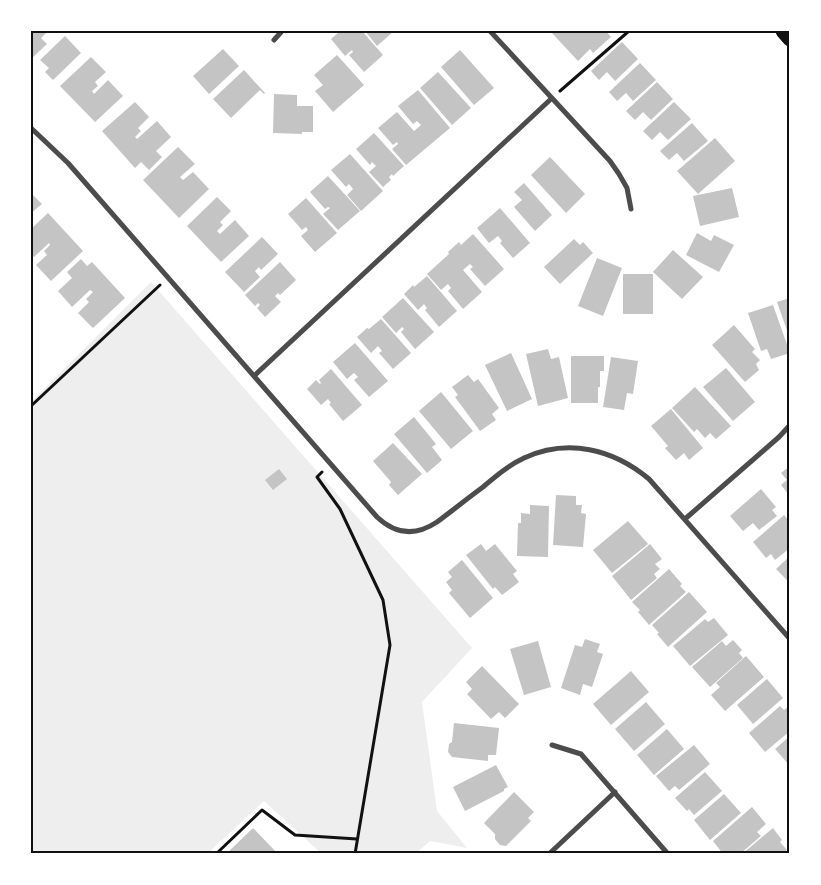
<svg xmlns="http://www.w3.org/2000/svg" width="821" height="885" font-family="Montserrat,sans-serif">
  <rect width="100%" height="100%" fill="#fff"/>
  <path fill="#eee" d="M151,282L472,648L422,702L437,811L467,848L430,841L415,854H322L264,801L207,854H31V402Z"/>
  <path fill="#c4c4c4" d="M31,31H48L41,38L47,44L31,59Z
    M340,31H362L383,55L364,72L349,55L353,52L352,50L345,56L331,39Z
    M365,31H394L377,46Z
    M552,31H606L611,37L593,53L590,49L578,61L551,32Z
    M65,36L81,53L53,80L45,72L49,68L40,60Z
    M622,42L638,59L615,81L607,72L599,80L591,71Z
    M223,49L239,66L209,94L193,76Z
    M460,50L494,88L474,105L441,67Z
    M337,55L364,85L333,112L315,91L323,85L314,75Z
    M91,57L106,72L95,82L98,86L92,91L94,94L108,80L123,96L95,122L60,86Z
    M640,63L656,80L633,101L626,93L617,101L609,92Z
    M244,70L265,93L264,94L260,90L231,118L213,99Z
    M438,72L471,108L452,125L420,88Z
    M657,82L673,99L651,120L643,112L635,120L626,111Z
    M418,90L450,128L406,165L392,149L398,144L397,142L393,145L378,128L397,112L414,131L421,125L417,121L413,124L398,106Z
    M274,94L297,95V106H313V132H302V134L273,133Z
    M135,102L149,117L138,128L141,131L135,137L137,139L157,121L171,137L156,151L162,157L149,170L141,162L135,168L102,131Z
    M674,102L691,119L668,140L660,132L652,140L643,131Z
    M692,123L708,141L684,161L677,153L669,160L660,151Z
    M374,133L404,166L393,176L392,174L389,177L391,180L383,187L369,172L376,166L372,162L370,165L356,149Z
    M715,138L735,161L698,194L677,171Z
    M178,147L195,164L180,177L183,180L193,172L209,189L179,218L143,180Z
    M350,154L383,191L361,211L347,195L353,189L349,184L346,187L331,170Z
    M550,157L585,194L566,213L531,175Z
    M328,176L360,211L338,230L323,214L330,208L328,207L325,209L310,192Z
    M524,183L552,215L535,231L514,207L522,200L514,192Z
    M732,188L739,217L700,226L693,196Z
    M31,193L42,204L31,213Z
    M217,197L231,211L220,222L223,225L217,231L220,234L235,220L249,236L221,262L187,226Z
    M306,198L337,233L315,252L301,236L308,230L306,227L302,230L288,214Z
    M500,208L530,243L513,258L500,243L502,241L498,236L489,243L477,228Z
    M48,213L83,251L51,281L36,265L47,255L44,251L50,245L49,243L34,257L31,254V229Z
    M697,233L711,241L714,235L734,245L719,272L686,255Z
    M473,234L504,269L485,286L470,269L473,267L470,264L463,270L482,292L463,309L448,291L451,288L448,284L441,290L427,274L449,254L448,252L459,242L461,245Z
    M262,237L278,254L261,270L259,267L255,271L260,277L244,292L225,272Z
    M574,239L580,245L583,242L593,253L560,284L544,267Z
    M673,250L703,277L682,299L653,272Z
    M597,258L622,268L603,316L578,306Z
    M81,259L87,266L92,262L125,298L93,328L78,313L89,302L86,299L93,292L90,290L72,307L58,291L72,278L67,272Z
    M280,262L296,280L280,295L278,293L275,296L281,302L265,317L257,308L260,305L258,303L255,306L245,295Z
    M623,274H653V314H623Z
    M427,276L457,311L439,327L425,310L427,308L424,304L418,310L404,294L413,285L414,287Z
    M403,298L434,332L415,349L401,332L404,329L402,327L396,333L382,317Z
    M790,298V336H789L777,302Z
    M773,305L790,353L771,359L767,349L761,351L748,313Z
    M381,319L411,353L393,369L379,353L382,351L378,346L371,353L357,337L367,328L369,329Z
    M734,325L755,349L752,352L760,360L756,364L759,370L745,382L712,345Z
    M355,343L388,381L369,397L354,380L358,377L354,373L347,379L333,362Z
    M548,349L551,359L559,357L568,398L538,406L526,354Z
    M511,353L532,399L507,411L485,365Z
    M571,356H604V371H600V387H598V403H571Z
    M611,357L638,361L633,394L627,393L624,410L603,407Z
    M726,368L755,402L733,421L703,387Z
    M331,369L362,405L343,421L329,404L331,403L328,399L321,405L307,389L316,380L320,384L321,383L319,380Z
    M468,375L474,382L478,379L499,408L492,414L496,420L480,431L455,397L458,395L452,387Z
    M695,387L731,426L716,439L710,433L705,438L697,429L694,432L672,408Z
    M441,392L473,431L451,449L419,411Z
    M671,409L703,448L689,460L684,453L676,460L665,448L668,446L651,426Z
    M414,417L436,444L432,447L442,460L427,473L394,434Z
    M393,443L422,474L398,495L389,485L391,482L373,461Z
    M790,466V496L781,485L787,480L781,473Z
    M279,469L287,479L273,490L265,480Z
    M761,489L776,507L772,510L777,516L759,530L753,523L743,531L730,516Z
    M556,495L576,496V505H582L581,513L586,514L583,547L553,545Z
    M530,505L549,506L548,557L517,556L518,523H521V513L530,514Z
    M784,515L790,522V548L775,560L771,554L766,558L753,542Z
    M628,521L648,544L612,573L593,550Z
    M481,544L486,551L495,544L517,571L513,574L519,582L502,595L495,587L493,589L466,555Z
    M650,544L662,559L655,564L660,569L654,574L657,578L631,600L612,576Z
    M790,556V583L776,569Z
    M462,560L493,598L470,618L449,593L452,590L446,582L452,577L448,572Z
    M669,569L682,584L680,586L686,592L649,625L638,612L640,610L632,602Z
    M689,592L707,612L668,647L657,634L659,633L652,625Z
    M714,618L728,635L690,666L673,646L705,619L708,622Z
    M585,639L600,644L597,652L603,654L592,687L583,684L580,695L561,688L575,645L582,647Z
    M733,640L742,650L739,653L743,658L710,687L692,667L722,641L726,646Z
    M538,641L551,687L524,695L510,649Z
    M746,656L764,677L725,711L711,695L720,687L716,683Z
    M482,666L519,704L505,718L499,712L491,719L467,694L472,689L466,682Z
    M631,671L649,692L611,725L593,704Z
    M767,679L783,698L753,724L737,705Z
    M646,702L665,724L634,751L615,729Z
    M790,705V731L765,752L749,733L780,706L784,710Z
    M454,723L499,728L496,755H488V761L452,757L448,752L449,744L452,742Z
    M667,729L684,749L654,775L637,755Z
    M790,736V766L775,749Z
    M694,745L710,764L679,790L675,786L669,791L656,776Z
    M496,765L508,787L504,789V791L465,811L453,787Z
    M705,772L722,791L694,815L689,809L687,811L675,798Z
    M514,792L534,812L528,818L531,821L506,846L500,845L495,839V834L484,823Z
    M724,794L741,813L710,840L694,820Z
    M752,807L766,824L757,832L761,836L740,854H723L713,841Z
    M253,828L278,854H226Z
    M773,828L782,840L780,842L787,850L782,854H742Z"/>
  <g fill="none" stroke-linecap="round" stroke-linejoin="round">
    <path stroke="#111" stroke-width="3" d="M560,91L629,31
      M31,406L160,285
      M322,472L317,477L340,509L383,600L390,645L355,854
      M216,854L262,810L295,835L357,839"/>
    <path stroke="#4c4c4c" stroke-width="5" d="M490,31L610,161L619,174L627,188L631,209
      M274,40L282,31
      M31,128L68,163L377,517C396,535 416,536 437,522C453,510 468,498 483,487C496,476 509,465 524,458C568,438 613,449 649,479L790,639
      M254,376L552,98
      M685,519L779,437L790,425
      M552,745L581,754L668,854
      M549,854L615,792"/>
    <path stroke="#111" stroke-width="15" d="M783,31L790,39"/>
  </g>
  <rect width="821" height="885" fill="none" stroke="#ffffff" stroke-width="65"/>
  <rect x="32" y="32" width="756" height="820" fill="none" stroke="#111" stroke-width="2"/>
</svg>
